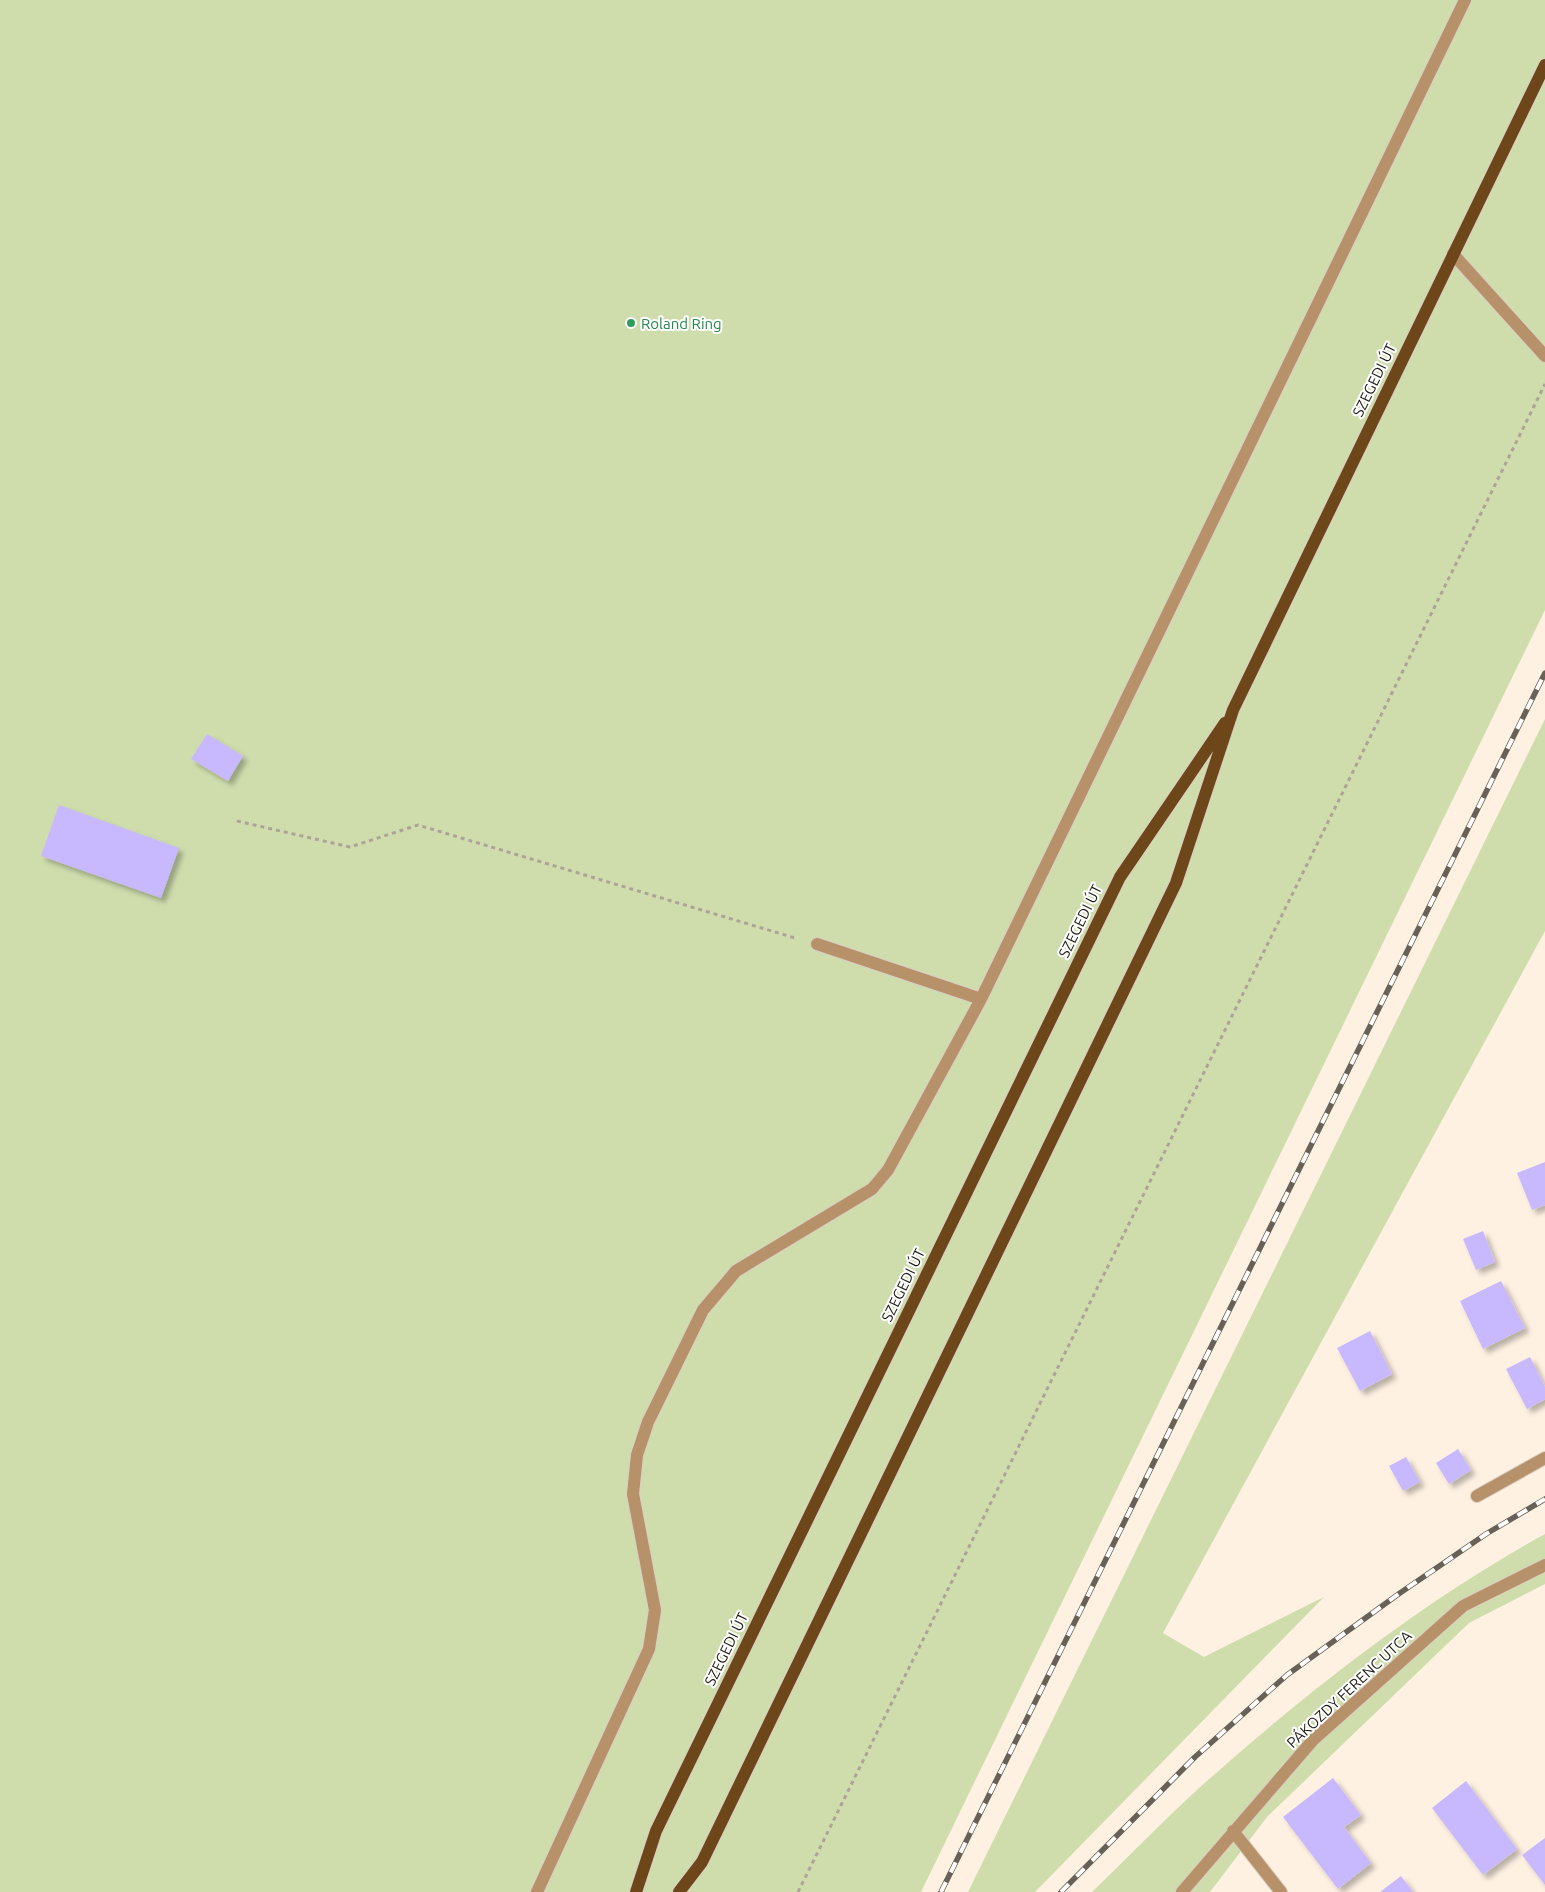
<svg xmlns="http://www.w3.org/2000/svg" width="1545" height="1892" font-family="Ubuntu,sans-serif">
  <defs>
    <filter id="shadow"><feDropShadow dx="4.5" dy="4.5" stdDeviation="2.5" flood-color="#0004"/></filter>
  </defs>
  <rect width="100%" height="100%" fill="#fef1e2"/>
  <path fill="#cfddad" d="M0,0H1545V610L921,1892H0Z
    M1545,719V931L1163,1633L1204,1657L1324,1597L1035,1892H968Z
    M1545,1534V1584L1469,1623L1267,1817L1210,1892H1092C1127,1858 1162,1822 1198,1789C1304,1694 1420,1603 1545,1534Z"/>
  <path fill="#c8b8fe" filter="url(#shadow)" d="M207,734L243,756L228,781L191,759Z
    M59,805L179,848L161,898L41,856Z
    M1545,1162V1205L1532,1210L1517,1173Z
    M1483,1231L1495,1262L1476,1270L1463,1239Z
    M1501,1281L1525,1328L1483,1349L1460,1301Z
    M1370,1331L1392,1374L1360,1391L1337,1348Z
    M1530,1357L1545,1387V1399L1527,1409L1506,1369Z
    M1458,1449L1471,1470L1449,1484L1436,1463Z
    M1406,1457L1420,1482L1403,1491L1389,1466Z
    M1333,1778L1361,1815L1344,1827L1371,1863L1338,1889L1283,1817Z
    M1466,1781L1517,1849L1483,1875L1432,1808Z
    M1545,1838V1885L1522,1855Z
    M1401,1876L1413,1892H1380Z"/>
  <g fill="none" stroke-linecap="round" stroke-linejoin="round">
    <defs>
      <path id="lane" d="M817,944L981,999
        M537,1892L649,1649L655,1610L633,1494L637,1455L648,1422L703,1310L736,1271L872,1189L888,1170L981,999L1465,0"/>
      <path id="street" d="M1453,254L1545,356
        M1477,1496L1545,1458
        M1233,1831L1281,1892
        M1182,1892L1313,1740L1463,1606L1545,1565"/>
      <path id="primary" d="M636,1892L656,1831L1120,877L1225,723
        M679,1892L702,1862L1176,883L1233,710L1545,65"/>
    </defs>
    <use href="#lane" stroke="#dacec1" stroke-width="14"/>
    <use href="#street" stroke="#dacec1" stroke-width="14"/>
    <use href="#primary" stroke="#dacec1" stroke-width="14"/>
    <path stroke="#ada398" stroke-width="3" stroke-dasharray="4 4" stroke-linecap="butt" d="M237,821L350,847L418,825L795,938
      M798,1892L1545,384"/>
    <use href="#lane" stroke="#b7916a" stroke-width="12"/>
    <use href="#street" stroke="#b7916a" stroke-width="12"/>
    <use href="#primary" stroke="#6d4619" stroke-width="12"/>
    <defs>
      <path id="rail" d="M941,1892L1545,673
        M1061,1892L1195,1757L1287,1675L1400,1593L1486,1534L1545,1499"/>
    </defs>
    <use href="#rail" stroke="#686158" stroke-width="5.5"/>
    <use href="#rail" stroke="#fff" stroke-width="4" stroke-dasharray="11" stroke-linecap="butt"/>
  </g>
  <circle fill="#2e9e5b" stroke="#fff" stroke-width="2" cx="631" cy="323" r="5"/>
  <g text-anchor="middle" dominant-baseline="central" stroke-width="4" stroke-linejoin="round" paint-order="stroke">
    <g font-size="15" fill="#27864d" stroke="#fff" text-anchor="start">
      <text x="641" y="323">Roland Ring</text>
    </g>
    <g font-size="15" fill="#1c1812" stroke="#fff">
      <text transform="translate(1374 380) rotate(-64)">SZEGEDI ÚT</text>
      <text transform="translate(1080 921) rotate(-64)">SZEGEDI ÚT</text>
      <text transform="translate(903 1285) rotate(-64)">SZEGEDI ÚT</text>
      <text transform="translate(726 1649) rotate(-64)">SZEGEDI ÚT</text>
      <text transform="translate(1349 1689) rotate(-43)">PÁKOZDY FERENC UTCA</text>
    </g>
  </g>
</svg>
